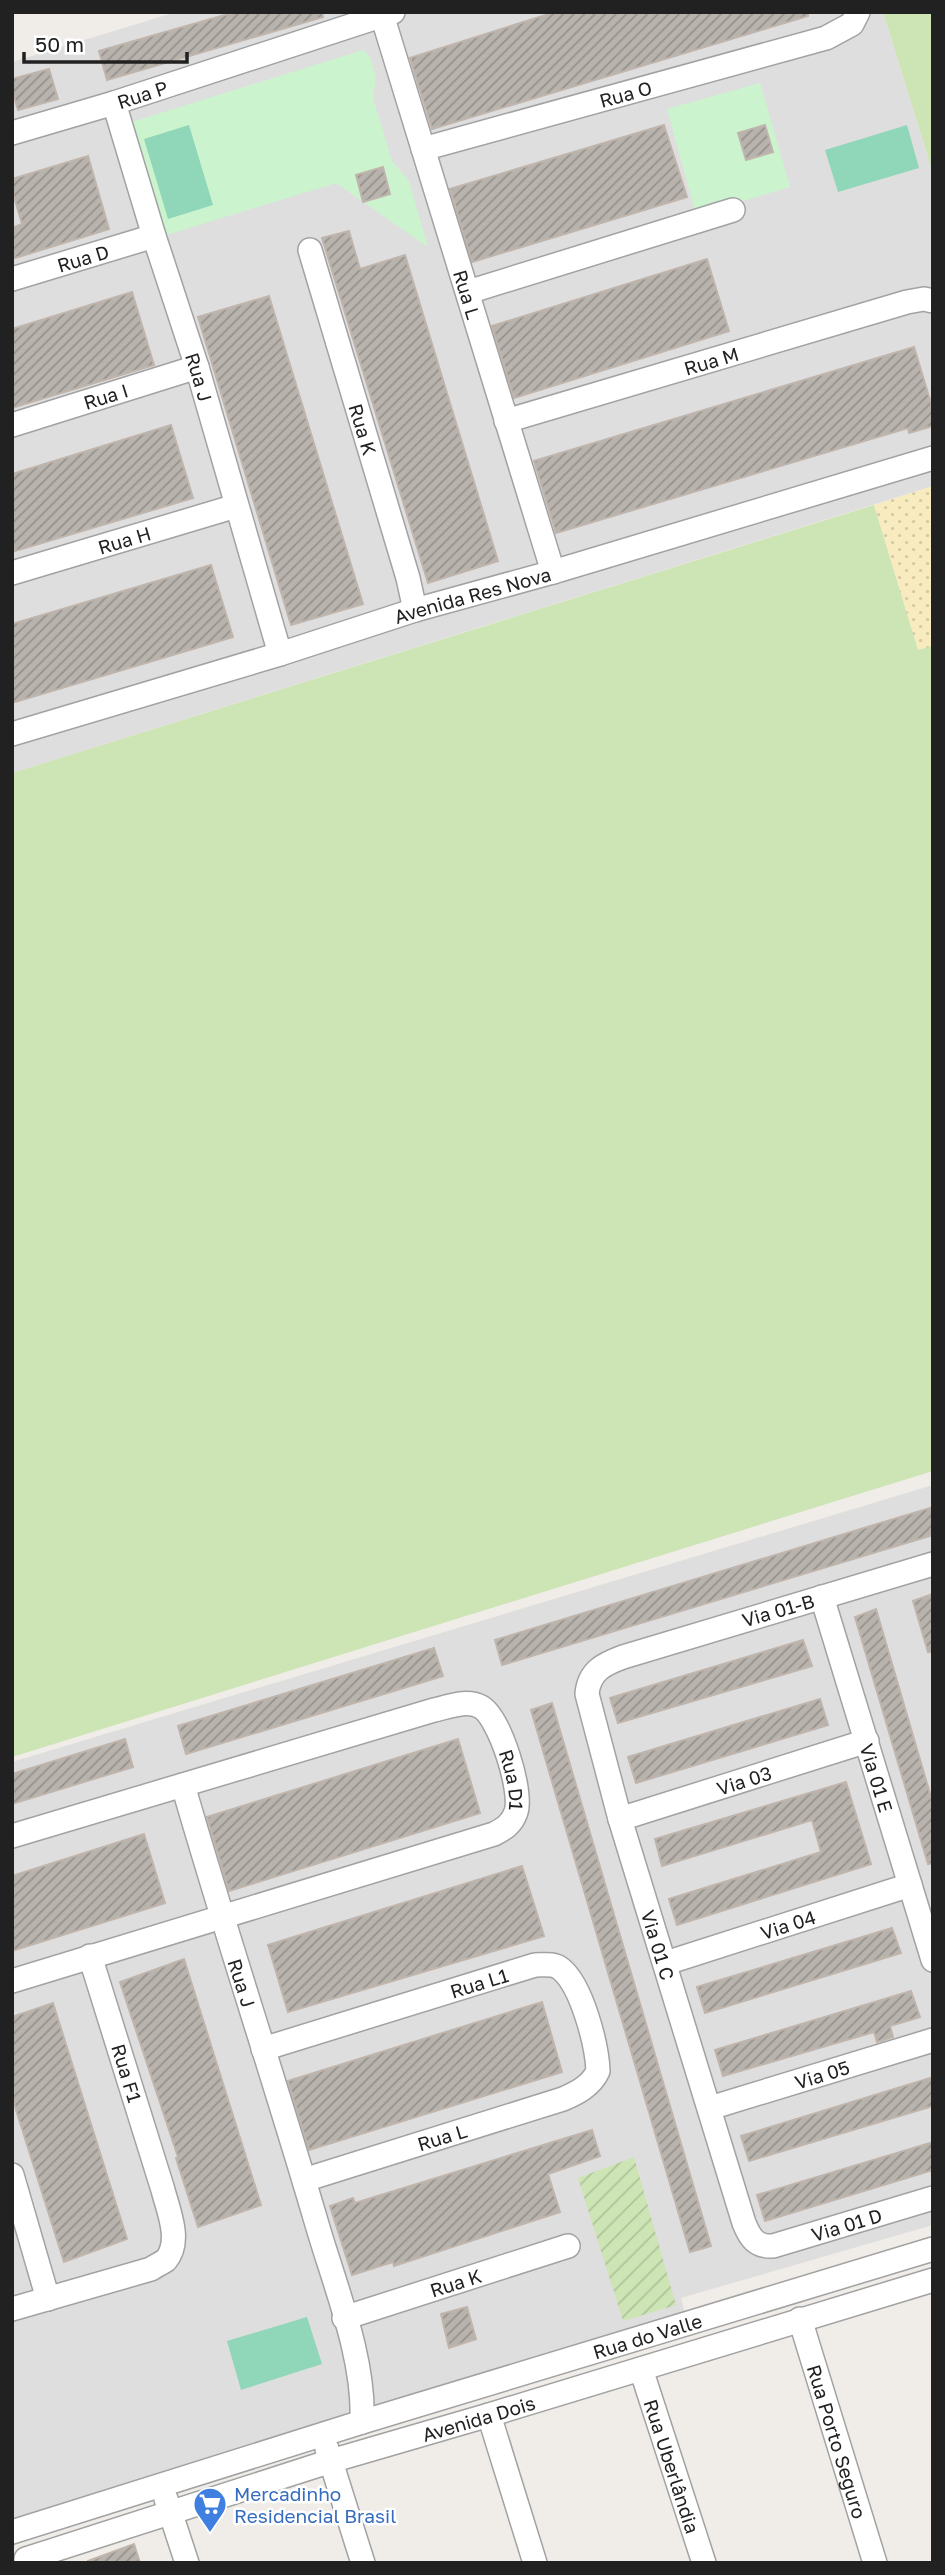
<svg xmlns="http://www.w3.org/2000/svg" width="945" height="2575" font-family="'Golos Text',sans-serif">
  <defs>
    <pattern id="sand-dots" width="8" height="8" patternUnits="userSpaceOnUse" patternTransform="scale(1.75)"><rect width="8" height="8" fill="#f7ebbf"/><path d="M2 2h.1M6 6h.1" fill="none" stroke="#d3c9a4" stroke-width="1.8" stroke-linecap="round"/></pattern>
    <pattern id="garden-furrows" width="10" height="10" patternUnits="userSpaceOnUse" patternTransform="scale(1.75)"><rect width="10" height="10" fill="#cde4b5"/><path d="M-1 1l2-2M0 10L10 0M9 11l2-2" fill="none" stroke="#b0c39b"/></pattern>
    <pattern id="building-hatch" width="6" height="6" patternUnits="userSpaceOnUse" patternTransform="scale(1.75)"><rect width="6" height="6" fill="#b9b3ae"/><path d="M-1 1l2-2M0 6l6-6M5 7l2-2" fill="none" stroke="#96918d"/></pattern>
  </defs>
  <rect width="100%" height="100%" fill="#f0ede9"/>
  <path fill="#dfdede" d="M176,12H883L933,173V486L12,773V62Z
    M933,1485V2225L681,2298L688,2324L12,2530V1762Z"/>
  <path fill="#cde4b5" d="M883,12H933V173Z
    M874,505L918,649L933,646V1471L12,1757V773Z"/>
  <path fill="url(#sand-dots)" d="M933,486V646L918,650L874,505Z"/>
  <path fill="#cbf4ce" d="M363,50L370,57L376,76L373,98L392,161L409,181L428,247L336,183L160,237L127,127L132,122Z
    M760,83L790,187L729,205L720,201L710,202L705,211L696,214L667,109Z"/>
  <path fill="url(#garden-furrows)" d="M634,2157L676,2305L623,2321L578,2178Z"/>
  <path fill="#90d6b9" d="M189,125L213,205L168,219L144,139Z
    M907,125L919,168L838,192L825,150Z
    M307,2317L322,2364L241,2390L227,2341Z"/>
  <path fill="url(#building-hatch)" stroke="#c0b5ac" stroke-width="2" d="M235,12H322L323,17L107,80L99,51Z
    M555,12H808V16L432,129L410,58Z
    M49,69L58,99L18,110L12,90V79Z
    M664,125L687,197L472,262L450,189Z
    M765,125L773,152L746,160L738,133Z
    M88,156L109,229L12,259V228L22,224L12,190V179Z
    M383,167L390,194L363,202L356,175Z
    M349,231L360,269L405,255L498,561L428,583L322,238Z
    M707,259L729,331L514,398L492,326Z
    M132,292L154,365L12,408V329Z
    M269,296L363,604L291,625L198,317Z
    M914,347L933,410V426L909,433L908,428L556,533L534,461Z
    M171,425L193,498L12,552V474Z
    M211,565L233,637L12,703V624Z
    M933,1507V1535L502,1665L495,1640Z
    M933,1594V1652H928L913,1601Z
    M876,1609L933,1804V1863L928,1864L855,1617Z
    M803,1640L812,1666L618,1723L610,1698Z
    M434,1648L443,1676L186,1754L178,1726Z
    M820,1699L828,1725L636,1783L628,1757Z
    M552,1703L711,2246L690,2252L531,1710Z
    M125,1739L133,1767L12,1804V1774Z
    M458,1739L480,1813L229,1891L207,1817Z
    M846,1782L871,1864L677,1925L669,1899L821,1852L812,1820L662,1866L655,1839Z
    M144,1834L165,1903L12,1951V1876Z
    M522,1866L544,1936L288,2012L268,1945Z
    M892,1928L901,1953L705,2013L697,1987Z
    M184,1959L261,2205L198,2227L176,2158L178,2157L120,1982Z
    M911,1991L920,2017L890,2026L893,2037L877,2042L874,2032L723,2076L715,2050Z
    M542,2002L562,2072L309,2150L288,2081Z
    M53,2003L127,2239L64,2262L12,2097V2017Z
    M933,2077V2106L749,2161L741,2136Z
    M592,2130L600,2156L548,2174L560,2212L394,2266L393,2262L352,2275L330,2206L353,2198L355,2203Z
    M933,2142V2170L765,2221L757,2195Z
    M467,2307L476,2339L449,2348L441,2314Z
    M134,2544L140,2563H88V2561Z"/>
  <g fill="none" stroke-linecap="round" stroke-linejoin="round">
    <defs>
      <g id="street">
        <path id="s1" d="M382,15L553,572"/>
        <path id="s2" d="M114,103L154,236L197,367L280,654"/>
        <path id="s3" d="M12,133L114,103L393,12"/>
        <path id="s4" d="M423,149L826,38L852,24L858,12"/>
        <path id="s5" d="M310,250L408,578L415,610"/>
        <path id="s6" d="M12,279L154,236"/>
        <path d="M468,292L733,210"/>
        <path id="s7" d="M506,421L907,302L924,299L933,301"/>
        <path id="s8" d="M12,425L197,367"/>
        <path id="s9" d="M12,573L236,506"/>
        <path id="s10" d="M12,734L280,654L415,610L553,572L933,458"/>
        <path id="s11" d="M933,1564L623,1657C604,1664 589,1671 587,1694L620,1819L744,2223C750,2238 756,2247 773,2246L933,2198"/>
        <path id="s12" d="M822,1597L933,1960"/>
        <path id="s13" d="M620,1819L867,1741"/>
        <path id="s14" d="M12,1836L434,1710C448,1707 467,1699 481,1707C500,1718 523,1792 516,1812C512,1824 504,1829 494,1834L12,1981"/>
        <path id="s15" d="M666,1963L910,1885"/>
        <path id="s16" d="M263,2049L535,1965C544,1965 554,1963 561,1969C582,1986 597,2045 598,2071C591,2086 577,2093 563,2099L304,2180"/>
        <path id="s17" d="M710,2108L933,2040"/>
        <path d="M12,2175L48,2299"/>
        <path d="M12,2309L151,2269C155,2266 162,2263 166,2260C182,2241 168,2210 163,2190L90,1956"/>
        <path id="s18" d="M344,2318L568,2246"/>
        <path id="s19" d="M800,2319L875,2563"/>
        <path id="s20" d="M641,2369L704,2563"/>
        <path d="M489,2415L535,2563"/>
        <path id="s21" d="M362,2422L933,2249"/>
        <path d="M327,2449L363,2563"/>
        <path d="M166,2499L187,2563"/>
        <path d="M12,2532L362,2422C365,2357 334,2284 316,2221C273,2075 225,1931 183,1785"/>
        <path id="s22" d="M26,2559L331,2461L489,2415L933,2280"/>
      </g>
    </defs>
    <use href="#street" stroke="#a2a2a2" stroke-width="26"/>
    <use href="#street" stroke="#fff" stroke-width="23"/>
  </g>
  <defs>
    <symbol id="supermarket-pin" viewBox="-11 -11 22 30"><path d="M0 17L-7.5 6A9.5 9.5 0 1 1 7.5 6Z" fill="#3f7fe0" stroke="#fff"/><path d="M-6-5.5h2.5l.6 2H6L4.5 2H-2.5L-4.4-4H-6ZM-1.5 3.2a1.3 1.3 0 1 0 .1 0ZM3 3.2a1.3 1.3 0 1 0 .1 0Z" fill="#fff"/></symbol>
  </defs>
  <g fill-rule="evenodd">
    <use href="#supermarket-pin" x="191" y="2485" width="38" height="52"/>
  </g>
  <g text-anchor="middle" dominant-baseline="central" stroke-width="5" stroke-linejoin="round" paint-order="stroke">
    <g font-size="19" fill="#212121" stroke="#fff">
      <text stroke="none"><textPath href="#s3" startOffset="136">Rua P</textPath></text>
      <text stroke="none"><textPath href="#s4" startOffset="210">Rua O</textPath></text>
      <text stroke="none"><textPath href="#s6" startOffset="74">Rua D</textPath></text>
      <text stroke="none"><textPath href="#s1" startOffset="292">Rua L</textPath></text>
      <text stroke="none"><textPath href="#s7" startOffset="214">Rua M</textPath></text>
      <text stroke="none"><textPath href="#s2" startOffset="287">Rua J</textPath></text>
      <text stroke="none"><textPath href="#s8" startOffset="98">Rua I</textPath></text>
      <text stroke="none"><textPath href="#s5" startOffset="187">Rua K</textPath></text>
      <text stroke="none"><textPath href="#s9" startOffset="117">Rua H</textPath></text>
      <text stroke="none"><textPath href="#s10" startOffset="481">Avenida Res Nova</textPath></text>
      <text transform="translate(778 1610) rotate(-16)">Via 01-B</text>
      <text stroke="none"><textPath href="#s12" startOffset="189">Via 01 E</textPath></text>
      <text stroke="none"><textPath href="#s14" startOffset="570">Rua D1</textPath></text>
      <text stroke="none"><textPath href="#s13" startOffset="130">Via 03</textPath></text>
      <text stroke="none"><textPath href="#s15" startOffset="128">Via 04</textPath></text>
      <text stroke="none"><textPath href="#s11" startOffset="640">Via 01 C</textPath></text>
      <text stroke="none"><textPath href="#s16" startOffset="226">Rua L1</textPath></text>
      <text transform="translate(242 1983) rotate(72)">Rua J</text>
      <text transform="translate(127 2073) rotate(73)">Rua F1</text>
      <text stroke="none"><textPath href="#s17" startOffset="117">Via 05</textPath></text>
      <text transform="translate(442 2137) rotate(-17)">Rua L</text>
      <text stroke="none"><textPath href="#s11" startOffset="1048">Via 01 D</textPath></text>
      <text stroke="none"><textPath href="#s18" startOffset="117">Rua K</textPath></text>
      <text stroke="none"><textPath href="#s21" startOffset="298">Rua do Valle</textPath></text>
      <text stroke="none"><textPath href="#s22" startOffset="474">Avenida Dois</textPath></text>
      <text stroke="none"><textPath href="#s19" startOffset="128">Rua Porto Seguro</textPath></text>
      <text stroke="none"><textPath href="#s20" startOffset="102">Rua Uberlândia</textPath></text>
    </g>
    <g font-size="19" fill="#366cbe" stroke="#fff" text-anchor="start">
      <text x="234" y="2493">Mercadinho<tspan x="234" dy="22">Residencial Brasil</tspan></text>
    </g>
  </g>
  <rect width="945" height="2575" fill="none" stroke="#212121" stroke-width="28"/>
  <path d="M24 52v10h163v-10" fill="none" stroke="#212121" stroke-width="3.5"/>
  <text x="35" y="52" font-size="21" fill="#212121" stroke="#ffffff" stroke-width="5" paint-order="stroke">50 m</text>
</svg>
